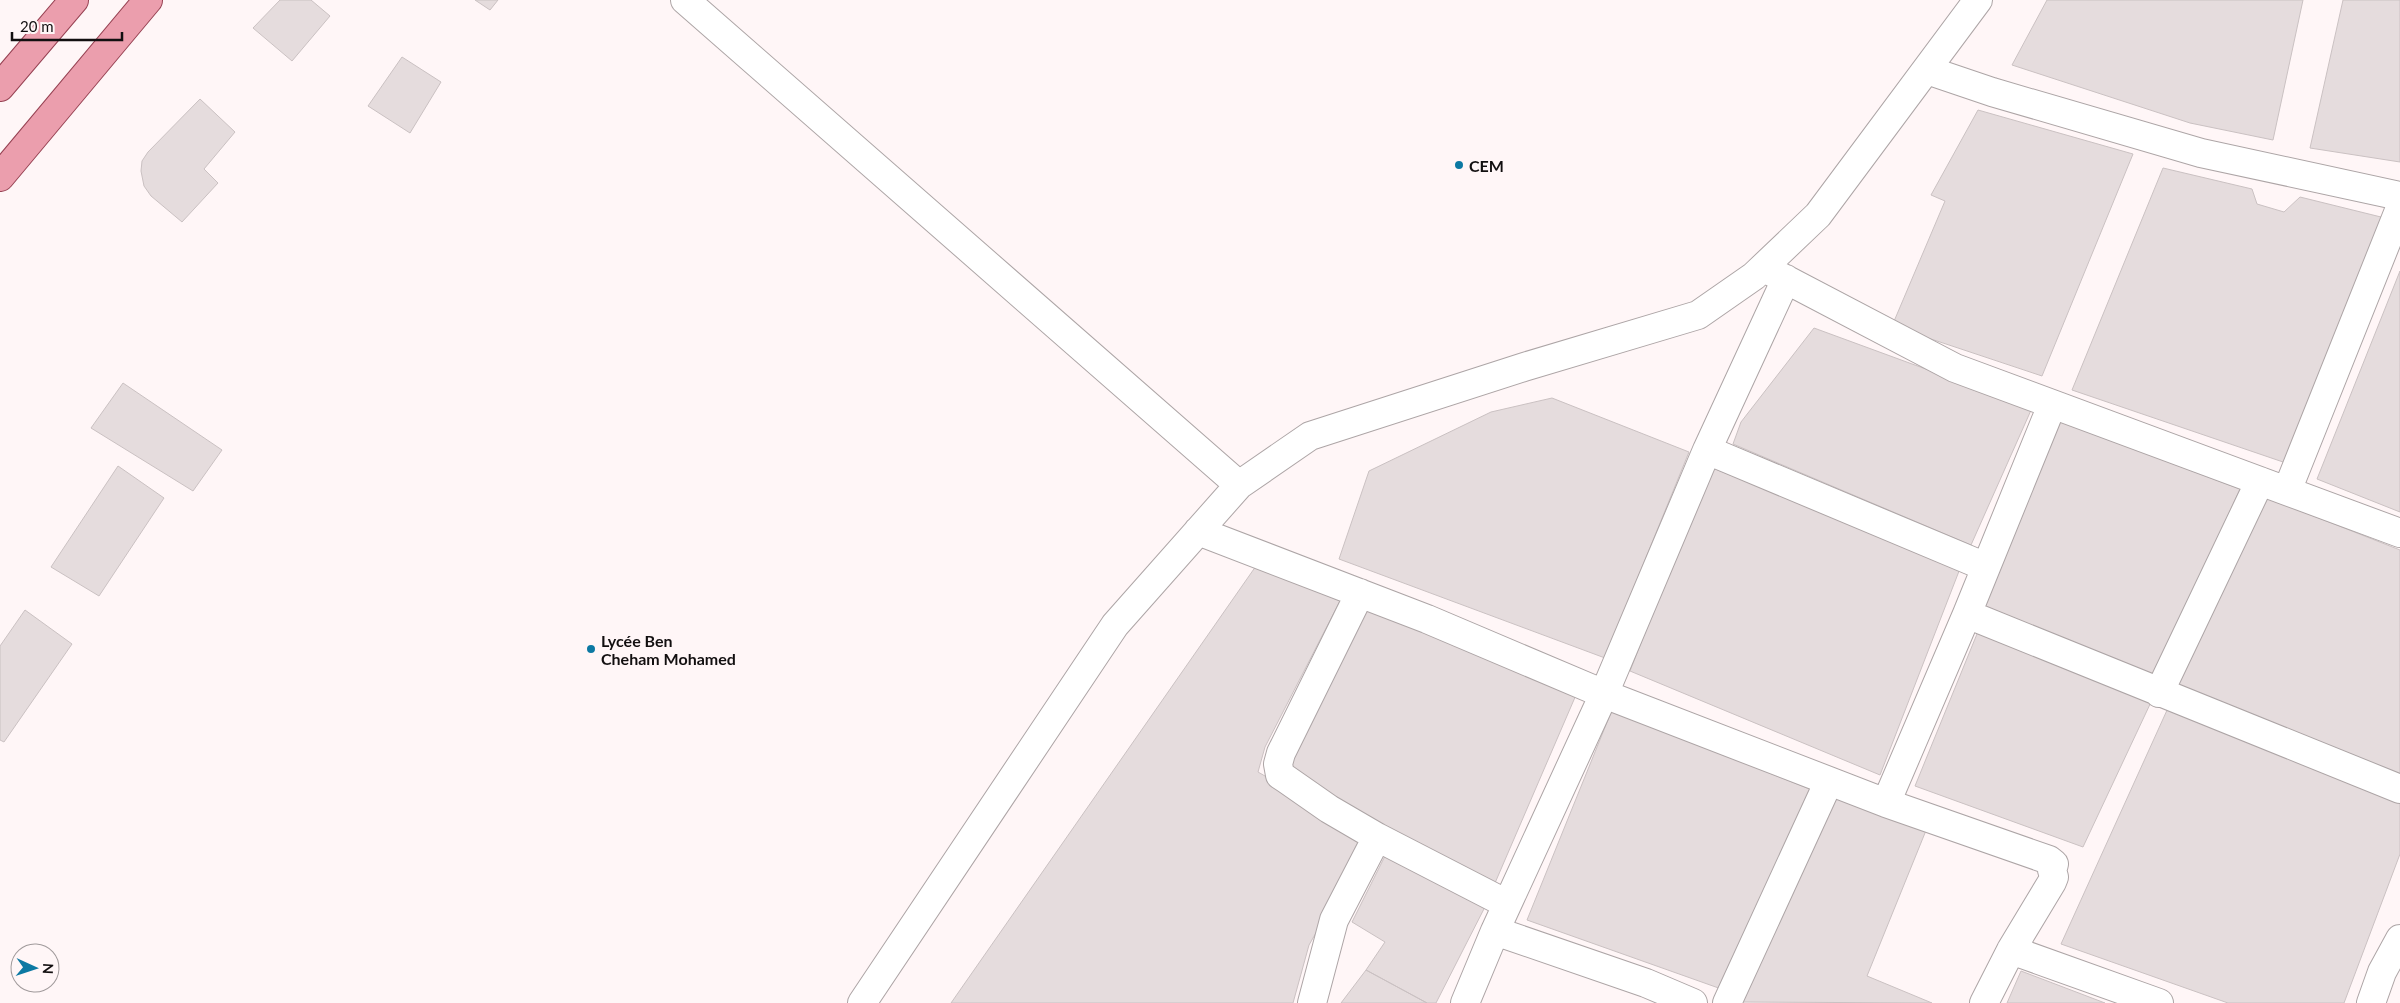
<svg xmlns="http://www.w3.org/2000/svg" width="2400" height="1003" font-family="Lato,sans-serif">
  <rect width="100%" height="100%" fill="#fff6f7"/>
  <path fill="#e5dcdd" stroke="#cac1c2" d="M280,0H311L330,16L292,61L253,28Z
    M475,0H498L490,10Z
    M2047,0H2303L2273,140L2190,123L2012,65Z
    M2343,0H2400V162L2310,148Z
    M402,57L441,82L410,133L368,106Z
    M200,99L235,132L204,169L218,183L182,222L151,196L144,186L141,171L142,161L148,152Z
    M1978,110L2133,154L2042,376L1892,326L1945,201L1931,195Z
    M2163,168L2252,189L2257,204L2284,212L2300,197L2385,218L2286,463L2072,390Z
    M2400,271V512L2317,479Z
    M1814,328L2032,408L1971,545L1733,444L1741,422Z
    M123,383L222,450L193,491L91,428Z
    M1552,398L1689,452L1605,658L1339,559L1369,471L1491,412Z
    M2060,421L2240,489L2155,676L1980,604Z
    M118,466L164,498L99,596L51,567Z
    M1710,467L1961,566L1880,775L1630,671Z
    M2263,496L2400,550V774L2171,687Z
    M1256,566L1340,601L1265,747L1258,772L1371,837L1309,945L1293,1003H951Z
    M1361,606L1576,695L1492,890L1286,769Z
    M25,610L72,644L4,742L0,740V646Z
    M1979,629L2152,700L2083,847L1915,786Z
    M2168,708L2400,802V854L2344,1003H2228L2061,944Z
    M1612,710L1817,792L1727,991L1527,920Z
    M1832,795L1927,828L1867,976L1932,1003L1740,1002Z
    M1389,848L1488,901L1436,1003H1427L1366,970L1385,942L1352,922Z
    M1366,970L1427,1003H1341Z
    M2021,971L2105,1003H2007Z"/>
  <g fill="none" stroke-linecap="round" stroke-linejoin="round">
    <defs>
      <path id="street" d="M685,0L1239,485
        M1927,70L1992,92L2201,153L2400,196
        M1770,271L1955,368L2400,533
        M1707,450L1986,567
        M2287,491L2400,208
        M1198,531L1427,619L1604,694L1886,803L2049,860L2054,864L2052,870L2054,877L2052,882L2011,950L1984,1003
        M1967,614L2400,789
        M2159,693L2260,481
        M1886,803L1967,614L2052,405
        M1377,837L1507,904
        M1495,931L1646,983L1693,1003
        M2011,950L2159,1003
        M862,1003L1115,625L1239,485L1310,436L1524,367L1698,315L1754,276L1818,215L1978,0
        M1312,1003L1334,920L1377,837L1329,809L1286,779L1280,775L1278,764L1281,753L1360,593
        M1465,1003L1495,931L1604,694L1707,450L1786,279
        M1727,1003L1829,781
        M2371,1003L2382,972L2400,939"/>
      <path id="primary" d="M0,87L74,0
        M0,177L148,0"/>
    </defs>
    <use href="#street" stroke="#ada5a6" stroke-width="30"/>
    <use href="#primary" stroke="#974253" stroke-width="30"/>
    <use href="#street" stroke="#fff" stroke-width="28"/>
    <use href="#primary" stroke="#eb9ead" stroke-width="28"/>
  </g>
  <g fill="#0c79a3" stroke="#fff6f7" stroke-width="2">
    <circle cx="1459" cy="165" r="5"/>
    <circle cx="591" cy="649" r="5"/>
  </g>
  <g text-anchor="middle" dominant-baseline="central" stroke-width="5" stroke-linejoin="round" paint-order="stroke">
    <g font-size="16" font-weight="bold" fill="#120f10" stroke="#fff6f7" text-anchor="start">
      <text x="1469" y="165">CEM</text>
      <text x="601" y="640">Lycée Ben<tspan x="601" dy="18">Cheham Mohamed</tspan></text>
    </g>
  </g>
  <g transform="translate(35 968) rotate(93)"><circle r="24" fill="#fff6f7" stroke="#a09a9b"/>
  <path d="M0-4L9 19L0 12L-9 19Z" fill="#0c79a3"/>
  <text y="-8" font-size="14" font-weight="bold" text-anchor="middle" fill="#120f10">N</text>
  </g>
  <path d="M12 32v8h110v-8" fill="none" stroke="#120f10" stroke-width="2.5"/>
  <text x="20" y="32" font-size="15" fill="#120f10" stroke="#fff6f7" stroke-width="4" paint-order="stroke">20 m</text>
</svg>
